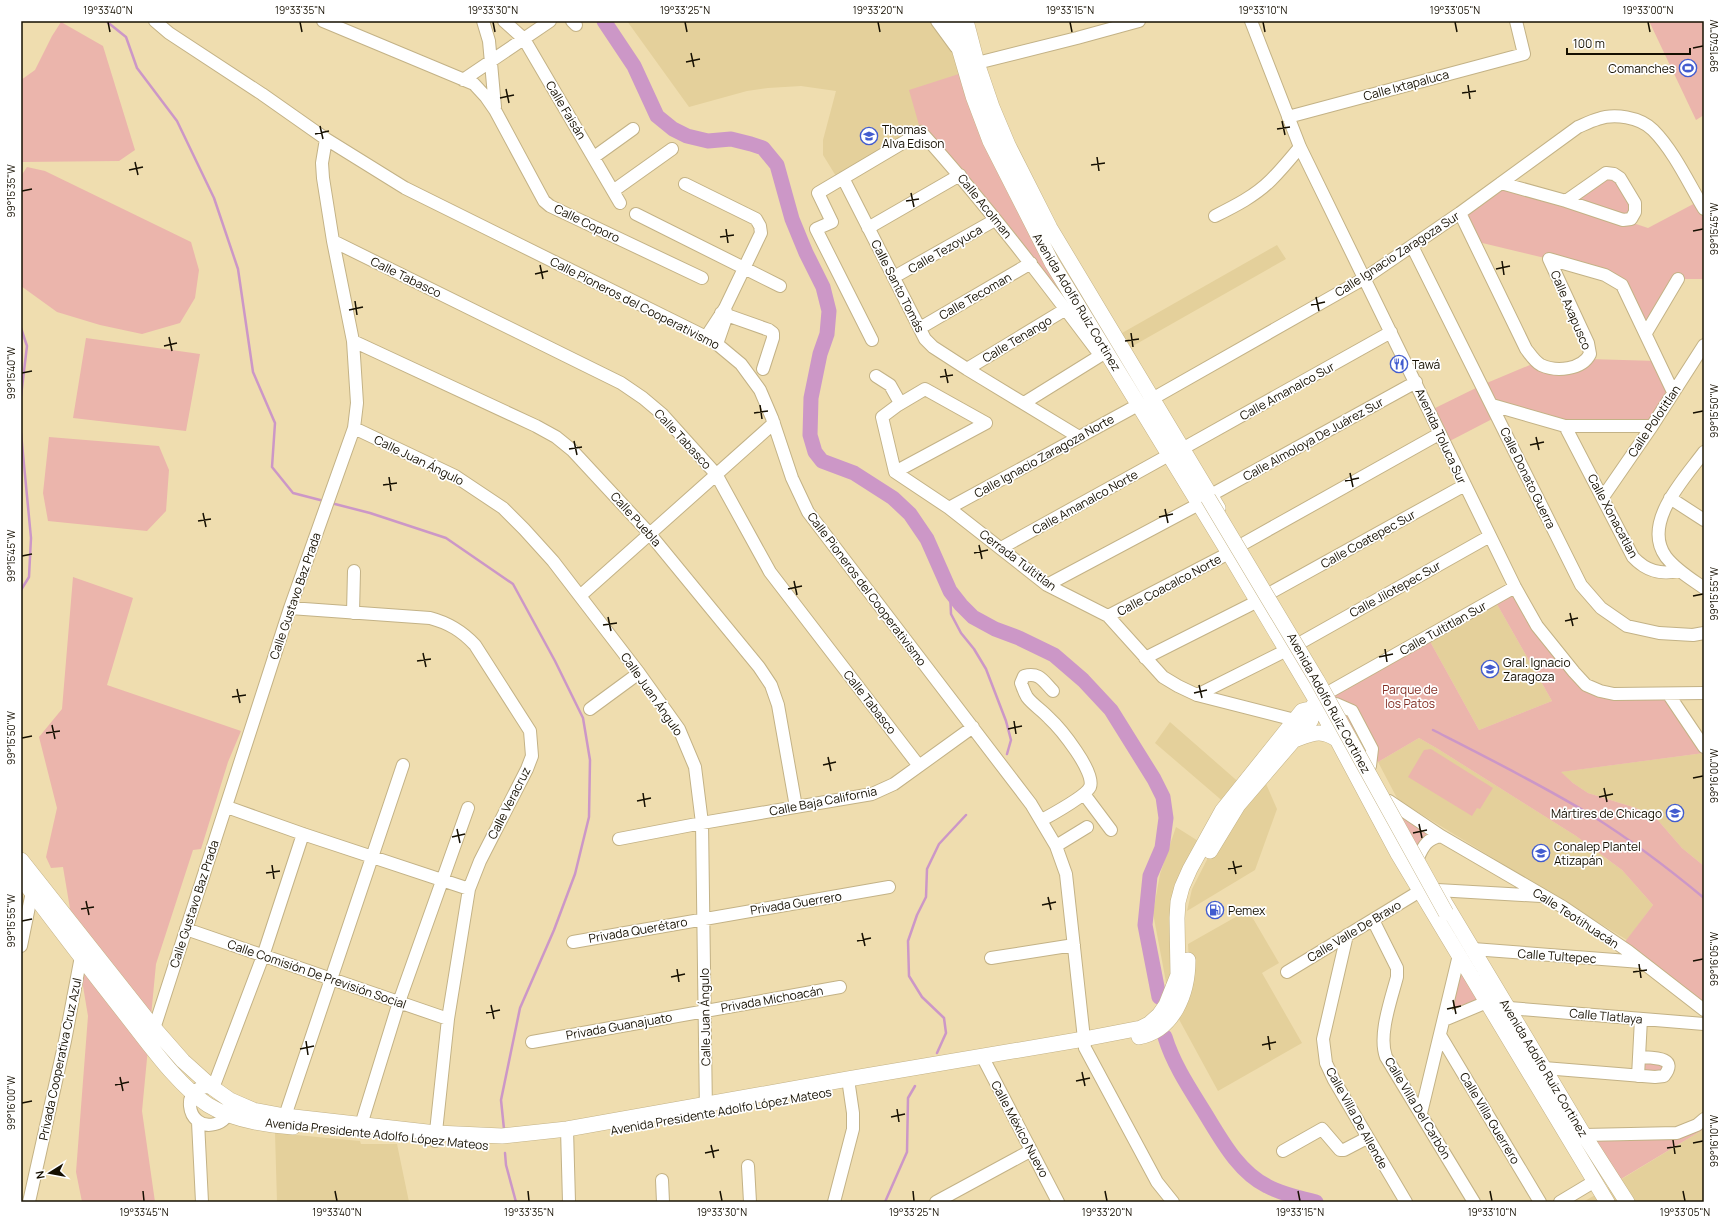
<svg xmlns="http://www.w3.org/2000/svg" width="1725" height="1223" font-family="Manrope,sans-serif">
  <rect width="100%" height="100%" fill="#efddaf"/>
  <path fill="#e4d09b" d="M627,21H951L965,72L921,132L839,181L823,155V140L836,91L801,86L768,88L747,91L689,107Z
    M1277,245L1286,259L1124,351L1115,337Z
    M1494,599L1552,701L1479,730L1427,636Z
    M1170,722L1242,785L1226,804L1155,743Z
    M1419,738L1438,749L1576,836L1622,870L1653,905L1627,940L1398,800L1378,762Z
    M1704,753V866L1682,848L1656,818L1636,808L1588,793L1573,783L1560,772Z
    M1263,777L1277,809L1255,870L1187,911L1192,889L1217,840Z
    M1176,827L1203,844L1190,869L1169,998L1153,913L1160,874Z
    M1248,910L1279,963L1262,973L1302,1043L1218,1091L1175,1012L1189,962L1188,944Z
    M1704,1129V1202H1583L1602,1191Z
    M275,1133L360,1141L361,1144H397L409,1202H277Z"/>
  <path fill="#ebb5ac" d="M1649,21H1704V115L1696,120Z
    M61,22L103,46L135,150L119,161L21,162V80L35,70L52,36Z
    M965,72L973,96L1106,352L921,132L909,90Z
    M27,167L45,171L191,242L199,270L195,298L180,323L142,334L100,325L57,312L21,286V176Z
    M1614,174L1635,203L1624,220L1648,228L1699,201L1704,209V279H1678L1646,333L1622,285L1549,259L1474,241L1460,213L1501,183L1566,201Z
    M86,338L200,354L186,431L73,418Z
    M1588,359L1658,361L1673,392L1652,426H1565L1493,405L1498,416L1444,444L1429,411L1482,385L1537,362L1548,368Z
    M49,437L159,446L169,470L166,511L147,531L48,521L43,493Z
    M73,577L133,598L107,685L241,731L228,762L201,849L193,850L156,964L142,1111L155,1202H82L76,1172L88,1016L63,867L51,868L46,857L57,808L39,737L62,709Z
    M1515,587L1586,685L1669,695L1704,753L1561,772L1573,783L1588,793L1636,808L1656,818L1682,848L1704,866V1010L1621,947L1653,905L1622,870L1576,836L1438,749L1419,738L1378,762L1341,714L1329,692L1427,636L1479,730L1552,701L1494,599Z
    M1431,749L1493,788L1480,809L1477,808L1472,816L1408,777L1424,750Z
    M1389,801L1441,836L1418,858Z
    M1459,955L1487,1002L1444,1020Z
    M1639,1057L1661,1058L1667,1072L1638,1076Z
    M1704,1119V1129L1616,1182L1584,1135L1659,1134Z"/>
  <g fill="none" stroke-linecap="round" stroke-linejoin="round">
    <path stroke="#cc97c7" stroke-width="2.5" d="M106,21L126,37L137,68L177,121L214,198L238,269L253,372L275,423L272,467L293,493L324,501
      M21,328L27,346L21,396
      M21,433L31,538L29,577L21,590
      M331,503L370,513L446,538L513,584L555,661L583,718L590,760L589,817L575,874L554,930L520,1008L501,1100L504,1129
      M950,591L951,614L961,633L974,649L986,669L1006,721L1011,740L1007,754
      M1433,730C1486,757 1540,784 1591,815C1631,840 1668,868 1704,898
      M937,1053L946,1033L944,1018L922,997L909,976L908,941L917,915L926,897L927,869L939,844L966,815
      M505,1153L506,1165L516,1202
      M885,1202L907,1152L908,1098L915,1086"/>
    <path stroke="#cc97c7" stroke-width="15" d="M604,21L634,66L657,116L673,129L687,136L708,141L731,139L751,144L763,148L777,165L792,219L806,253L823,287L829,311L827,334L820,354L811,398L810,435L815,452L822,461L854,473L893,498L910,514L927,539L950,591L961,605L973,617L995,629L1019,638L1054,655L1083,680L1111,710L1154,779L1163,797L1166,818L1162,848L1150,876L1145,925L1159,997
      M1165,1037C1173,1063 1188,1086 1203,1110C1220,1137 1237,1171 1267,1186C1282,1194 1300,1198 1316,1202"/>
    <defs>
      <path id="minor" d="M155,21L169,33L262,94L326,139L405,188L706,337L717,344L741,364L760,390L772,418L792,478L808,512L1031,804L1056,846L1066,874L1085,1048L1157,1182L1173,1202
        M323,21L474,84L486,97L495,110L544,201L550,206L702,278
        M483,21L489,41L495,107
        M504,21L524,39L620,203
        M572,21L576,25
        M937,21L956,47
        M1251,21L1300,147L1515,587L1537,626L1574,672L1586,685L1600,691L1614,694L1704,693
        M977,63L1077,38L1139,21
        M463,80L550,21
        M1288,117L1524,54L1516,21
        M594,157L633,129
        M843,178L925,339L933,347L967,369L1079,437
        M1501,183L1566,201L1623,220L1631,219L1635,212V203L1620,178L1614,174L1606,173L1566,201
        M685,184L756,219L760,226L761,233L725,308L706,337
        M613,191L672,149
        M1460,213L1526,349C1530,354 1535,362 1541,365C1556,372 1582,370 1590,354L1588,343L1549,259L1605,275L1622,285L1673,392
        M636,214L780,286
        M1215,216C1235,206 1255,196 1271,180C1281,170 1291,158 1300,147
        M868,228L960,175
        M333,241L621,383L643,398L662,414L716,474L770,572L919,766
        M1412,246L1581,585L1601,608L1627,626L1659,633L1693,635L1704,633
        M894,277L995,220
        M721,313L769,330L773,333V338L763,369
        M920,328L1031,263
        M1646,333L1678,279
        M872,340L816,229L832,222L818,193L921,132C985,203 1043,279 1100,355
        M353,341L536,426L556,437L572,450L649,533L759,667L771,685L778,705L796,807
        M717,344L727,315L725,309
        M967,369L1066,309
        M876,376L890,385L899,401L898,405
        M1152,399L1365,278L1460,213L1578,127C1585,124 1591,121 1598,119C1614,113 1640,117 1653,130C1674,151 1689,184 1704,209
        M1024,403L1106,352
        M1492,405L1565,426H1652
        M986,423L925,389L898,405L882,417L895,472L949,508L1047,585L1108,616L1163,677L1178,686L1197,695L1295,720
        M1565,426L1633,557C1646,571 1660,575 1679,571
        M354,428L455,476L503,508L524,529L553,561L639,673L679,729L695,767L702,823L706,1113
        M1182,449L1391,332
        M1704,452C1685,478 1641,523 1666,557C1676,570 1691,579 1704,588
        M895,472L986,423
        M1211,495L1416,382
        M1603,497L1652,426L1704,345
        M1670,498L1704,520
        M949,508L1138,405
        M1241,545L1439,434
        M1001,548L1169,455
        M1047,585L1199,504
        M1270,593L1465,485
        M580,596L774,423
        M290,608L430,618C449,623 462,631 475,645L530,731L532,756L527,769L480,861L469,889L448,1019L435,1141
        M353,613L354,571
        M1108,616L1229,553
        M1300,643L1490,536
        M1145,658L1258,601
        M1329,692L1515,587
        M1197,695L1287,650
        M1669,695L1704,747
        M1336,704L1352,711L1372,749L1370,766
        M590,709L639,673
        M1084,794L1111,830
        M1389,801L1441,836L1563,907L1628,951L1704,1010
        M227,807L303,834L469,889
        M1042,820C1051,815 1086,796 1090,787C1096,772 1060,728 1049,718C1042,710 1033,705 1027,697C1024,692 1023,688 1021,683L1024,676C1040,672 1043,681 1053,691
        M619,839L702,823L872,794L894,784L973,727
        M1056,846L1087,827
        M1418,858C1423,846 1428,838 1441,836
        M1437,890L1541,896
        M1373,920L1397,968V977C1391,1000 1378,1035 1386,1057L1474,1202
        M186,929L448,1019
        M1347,935L1323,1039L1326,1063L1334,1080L1406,1202
        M573,942L889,887
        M21,946L33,887
        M1473,949L1641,962
        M991,958L1074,945
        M1287,972L1420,891
        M1509,1008L1704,1024
        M1444,1020L1487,1002
        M152,1035L290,608L354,428L357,403L353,341L333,241L323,178L322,163L326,139
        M1440,1035L1540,1202
        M532,1042L840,987
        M982,1056L1058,1202
        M1544,1068L1655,1077L1664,1076C1680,1056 1650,1058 1639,1057
        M1638,1076L1641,1019
        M230,1107C228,1115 224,1122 215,1124C185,1132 179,1080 213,1088L263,956L303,834
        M1421,1113L1459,955
        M285,1116L403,765
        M198,1122L202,1202
        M361,1125L399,1002L468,808
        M567,1129L569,1202
        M1584,1135L1677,1133L1697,1125L1704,1119
        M1283,1151L1322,1129L1340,1150H1344L1367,1138
        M748,1166L750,1202
        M662,1180L663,1202
        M29,1202L65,1041L82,951
        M834,1202L853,1129V1113L848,1079
        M936,1202L1030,1151
        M1560,1202L1595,1181"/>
      <path id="major" d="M951,21L973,96L990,141L1052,263L1229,553L1316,700L1398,854L1607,1202
        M966,21L977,63L992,107L1008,145L1050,228L1218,508
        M1294,740C1313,733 1322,728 1339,741
        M1210,851L1238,805L1311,720L1312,708L1316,701
        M21,860L154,1028L183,1061L213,1088L230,1100L253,1110L285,1116L436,1133L502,1136L567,1129L848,1079L1084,1039L1141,1028L1149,1024L1159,1015L1166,1005L1178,975L1177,918L1178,902L1182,887L1190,869L1222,811L1302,711C1319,706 1330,707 1339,724
        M21,878C57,926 93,973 130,1020C152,1048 179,1086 208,1105C232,1120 265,1125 293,1127
        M1442,898L1584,1135L1627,1202
        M1139,1037C1174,1030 1188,993 1188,960"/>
    </defs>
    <use href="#minor" stroke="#c3b286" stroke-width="14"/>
    <use href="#major" stroke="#c3b286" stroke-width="16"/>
    <use href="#minor" stroke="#fff" stroke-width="12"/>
    <use href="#major" stroke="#fff" stroke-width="15"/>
    <defs>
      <path id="major-bridge" d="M1208,498L1317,680L1446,913"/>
    </defs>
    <use href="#major-bridge" stroke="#c3b286" stroke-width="16" stroke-linecap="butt"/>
    <use href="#major-bridge" stroke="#fff" stroke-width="15"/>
  </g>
  <path fill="none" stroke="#150f01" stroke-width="1.5" d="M108,22L110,32M300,22L302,32M493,22L495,32M685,22L687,32M878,22L880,32M1070,22L1072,32M1263,22L1265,32M1455,22L1457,32M1648,22L1650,32M1693,48L1703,46M691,53L694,67M686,62L700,59M1468,85L1470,99M506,89L509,103M1462,93L1476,91M500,98L514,95M1282,121L1285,135M320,126L323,139M1277,129L1290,127M315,134L329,131M1097,157L1099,171M135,162L138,175M1091,165L1105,163M129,170L143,167M22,191L32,189M911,193L914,207M906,201L919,199M726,229L728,243M1693,231L1703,229M720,237L734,235M1502,261L1504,275M540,265L543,279M1496,269L1510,266M535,274L548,271M1316,297L1319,311M355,301L357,315M1311,305L1325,302M349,310L363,307M1131,333L1133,347M169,337L172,351M1125,341L1139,339M164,346L177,343M945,369L948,383M22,373L32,371M940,377L953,375M760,405L762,419M754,413L768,411M1693,413L1703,411M1536,437L1539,450M574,441L577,455M1530,445L1544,442M569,449L582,447M1350,473L1353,487M389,477L391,491M1345,481L1359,478M383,485L397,483M1165,509L1168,523M203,513L206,527M1159,517L1173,514M198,521L211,519M979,545L982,559M974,553L988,550M22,556L32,554M794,581L797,595M788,589L802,586M1693,596L1703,594M1570,613L1573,626M608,617L611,631M1565,621L1578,618M603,625L617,623M1385,649L1387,662M423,653L426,667M1379,657L1393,654M417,661L431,659M1199,685L1202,698M237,689L240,703M1194,693L1207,690M232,697L246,695M1014,721L1016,734M52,725L55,739M1008,729L1022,726M46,733L60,731M22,738L32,736M828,757L831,771M823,765L836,762M1693,778L1703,776M1604,788L1607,802M643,793L645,807M1599,797L1613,794M637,801L651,798M1419,824L1422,838M457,829L460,843M1413,833L1427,830M452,837L465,834M1233,861L1236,874M272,865L274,879M1228,869L1242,866M266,873L280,871M1048,897L1051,910M86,901L89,915M1042,905L1056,902M81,909L94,907M22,921L32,919M862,933L865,946M857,941L871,938M1693,961L1703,959M1639,964L1641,978M677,969L679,982M1633,972L1647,970M671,977L685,974M1453,1000L1456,1014M491,1005L494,1019M1447,1009L1461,1006M486,1013L500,1010M1268,1036L1270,1050M306,1041L308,1055M1262,1045L1276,1042M300,1049L314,1046M1082,1072L1085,1086M120,1077L123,1091M1076,1081L1090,1078M115,1085L129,1082M22,1103L32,1101M897,1109L899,1122M891,1117L905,1114M1673,1140L1675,1154M1693,1143L1703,1141M711,1145L714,1158M1667,1148L1681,1146M705,1153L719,1150M143,1191L144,1201M335,1191L337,1201M528,1191L529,1201M720,1191L722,1201M913,1191L914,1201M1105,1191L1107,1201M1298,1191L1300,1201M1490,1191L1492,1201M1683,1191L1685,1201"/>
  <defs>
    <symbol id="stadium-ring" viewBox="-11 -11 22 22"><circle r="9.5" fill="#fff" stroke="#425ccf" stroke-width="1.5"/><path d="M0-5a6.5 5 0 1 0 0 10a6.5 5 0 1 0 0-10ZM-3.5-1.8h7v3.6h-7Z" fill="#425ccf"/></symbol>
    <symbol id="school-ring" viewBox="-11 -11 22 22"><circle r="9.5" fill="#fff" stroke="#425ccf" stroke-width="1.5"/><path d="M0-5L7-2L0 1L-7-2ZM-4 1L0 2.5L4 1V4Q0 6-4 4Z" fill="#425ccf"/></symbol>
    <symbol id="restaurant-ring" viewBox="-11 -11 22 22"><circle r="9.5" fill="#fff" stroke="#425ccf" stroke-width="1.5"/><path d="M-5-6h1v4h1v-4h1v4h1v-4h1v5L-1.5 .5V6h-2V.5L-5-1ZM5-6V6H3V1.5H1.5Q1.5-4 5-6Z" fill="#425ccf"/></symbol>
    <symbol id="fuel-ring" viewBox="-11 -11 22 22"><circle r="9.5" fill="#fff" stroke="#425ccf" stroke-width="1.5"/><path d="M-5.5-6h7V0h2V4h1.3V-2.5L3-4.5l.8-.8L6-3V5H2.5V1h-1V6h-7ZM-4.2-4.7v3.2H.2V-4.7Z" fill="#425ccf"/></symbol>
  </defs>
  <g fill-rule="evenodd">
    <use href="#stadium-ring" x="1678" y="58" width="20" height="20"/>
    <use href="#school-ring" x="859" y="126" width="20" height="20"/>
    <use href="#restaurant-ring" x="1389" y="354" width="20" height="20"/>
    <use href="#school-ring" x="1480" y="659" width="20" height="20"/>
    <use href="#school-ring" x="1665" y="803" width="20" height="20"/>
    <use href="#school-ring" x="1531" y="843" width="20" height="20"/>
    <use href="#fuel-ring" x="1205" y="900" width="20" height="20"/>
  </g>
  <g text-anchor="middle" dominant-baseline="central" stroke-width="3.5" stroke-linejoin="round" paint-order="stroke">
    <g font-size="12" fill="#150f01" stroke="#fff" text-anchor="start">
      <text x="1675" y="68" text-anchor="end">Comanches</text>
      <text x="882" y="129">Thomas<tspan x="882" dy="14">Alva Edison</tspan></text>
      <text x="1412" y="364">Tawá</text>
      <text x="1503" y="662">Gral. Ignacio<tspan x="1503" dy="14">Zaragoza</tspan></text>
      <text x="1662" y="813" text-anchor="end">Mártires de Chicago</text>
      <text x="1554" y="846">Conalep Plantel<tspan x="1554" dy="14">Atizapán</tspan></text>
      <text x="1228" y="910">Pemex</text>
    </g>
    <g font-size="12" fill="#150f01" stroke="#fff">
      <text transform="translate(1406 85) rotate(-15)">Calle Ixtapaluca</text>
      <text transform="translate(566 110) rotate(59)">Calle Faisán</text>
      <text transform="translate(985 206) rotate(51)">Calle Acolman</text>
      <text transform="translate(587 223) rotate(26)">Calle Coporo</text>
      <text transform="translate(945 249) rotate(-30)">Calle Tezoyuca</text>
      <text transform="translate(1397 254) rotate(-33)">Calle Ignacio Zaragoza Sur</text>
      <text transform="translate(406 277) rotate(26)">Calle Tabasco</text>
      <text transform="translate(898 286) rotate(63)">Calle Santo Tomás</text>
      <text transform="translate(975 296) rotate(-30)">Calle Tecoman</text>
      <text transform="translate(1077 302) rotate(59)">Avenida Adolfo Ruiz Cortinez</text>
      <text transform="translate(635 303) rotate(27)">Calle Pioneros del Cooperativismo</text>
      <text transform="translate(1571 310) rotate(67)">Calle Axapusco</text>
      <text transform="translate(1017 339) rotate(-31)">Calle Tenango</text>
      <text transform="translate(1287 391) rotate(-29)">Calle Amanalco Sur</text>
      <text transform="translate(1654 421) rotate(-56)">Calle Polotitlan</text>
      <text transform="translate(1441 436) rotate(65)">Avenida Toluca Sur</text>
      <text transform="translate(683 439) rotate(47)">Calle Tabasco</text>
      <text transform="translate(1313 439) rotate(-29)">Calle Almoloya De Juárez Sur</text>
      <text transform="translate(1044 456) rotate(-29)">Calle Ignacio Zaragoza Norte</text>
      <text transform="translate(419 460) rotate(26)">Calle Juan Ángulo</text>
      <text transform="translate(1528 478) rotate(64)">Calle Donato Guerra</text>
      <text transform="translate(1085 502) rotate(-29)">Calle Amanalco Norte</text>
      <text transform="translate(1613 516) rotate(62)">Calle Xonacatlan</text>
      <text transform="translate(636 519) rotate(48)">Calle Puebla</text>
      <text transform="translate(1368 539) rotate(-29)">Calle Coatepec Sur</text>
      <text transform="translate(1018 560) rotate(37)">Cerrada Tultitlan</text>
      <text transform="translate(1169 585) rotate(-28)">Calle Coacalco Norte</text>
      <text transform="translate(867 589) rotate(53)">Calle Pioneros del Cooperativismo</text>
      <text transform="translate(1395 589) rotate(-29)">Calle Jilotepec Sur</text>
      <text transform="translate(295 596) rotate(-71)">Calle Gustavo Baz Prada</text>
      <text transform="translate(1443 628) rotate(-29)">Calle Tultitlan Sur</text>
      <text transform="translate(652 694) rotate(55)">Calle Juan Ángulo</text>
      <text transform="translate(870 702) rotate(52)">Calle Tabasco</text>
      <text transform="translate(1329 703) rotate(61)">Avenida Adolfo Ruiz Cortinez</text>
      <text transform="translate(823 801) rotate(-11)">Calle Baja California</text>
      <text transform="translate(509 803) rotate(-63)">Calle Veracruz</text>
      <text transform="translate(796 903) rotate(-9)">Privada Guerrero</text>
      <text transform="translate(194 904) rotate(-72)">Calle Gustavo Baz Prada</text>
      <text transform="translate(1576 918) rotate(33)">Calle Teotihuacán</text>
      <text transform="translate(638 930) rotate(-10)">Privada Querétaro</text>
      <text transform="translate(1354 931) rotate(-31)">Calle Valle De Bravo</text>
      <text transform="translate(1557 956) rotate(4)">Calle Tultepec</text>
      <text transform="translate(317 974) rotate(19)">Calle Comisión De Previsión Social</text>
      <text transform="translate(772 999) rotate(-10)">Privada Michoacán</text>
      <text transform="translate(1606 1016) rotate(5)">Calle Tlatlaya</text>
      <text transform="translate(705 1017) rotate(-91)">Calle Juan Ángulo</text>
      <text transform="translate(619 1026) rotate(-10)">Privada Guanajuato</text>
      <text transform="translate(60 1059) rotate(-78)">Privada Cooperativa Cruz Azul</text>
      <text transform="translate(1544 1068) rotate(59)">Avenida Adolfo Ruiz Cortinez</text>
      <text transform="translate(1418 1108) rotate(59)">Calle Villa Del Carbón</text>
      <text transform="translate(721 1111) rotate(-10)">Avenida Presidente Adolfo López Mateos</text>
      <text transform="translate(1357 1118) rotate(61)">Calle Villa De Allende</text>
      <text transform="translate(1490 1118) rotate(59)">Calle Villa Guerrero</text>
      <text transform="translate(1020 1129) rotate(62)">Calle México Nuevo</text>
      <text transform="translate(377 1134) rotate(6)">Avenida Presidente Adolfo López Mateos</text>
    </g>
    <g font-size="12" fill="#832e24" stroke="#fff">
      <text x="1410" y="689">Parque de<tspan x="1410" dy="14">los Patos</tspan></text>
    </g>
  </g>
  <rect width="1725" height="1223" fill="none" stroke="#ffffff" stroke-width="44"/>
  <g transform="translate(50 1173) rotate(259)" stroke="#ffffff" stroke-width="3" paint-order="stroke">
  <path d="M0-3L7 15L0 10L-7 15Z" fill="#150f01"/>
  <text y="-6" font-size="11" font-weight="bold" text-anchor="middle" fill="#150f01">N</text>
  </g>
  <path d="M1567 48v6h123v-6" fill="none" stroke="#150f01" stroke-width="2"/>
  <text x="1573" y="48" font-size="12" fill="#150f01" stroke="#ffffff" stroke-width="3" paint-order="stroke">100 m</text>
  <rect x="22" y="22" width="1681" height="1179" fill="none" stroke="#150f01" stroke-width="1.5"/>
  <g font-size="10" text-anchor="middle" fill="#150f01">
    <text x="108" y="14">19°33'40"N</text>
    <text x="300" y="14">19°33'35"N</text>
    <text x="493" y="14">19°33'30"N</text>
    <text x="685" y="14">19°33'25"N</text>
    <text x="878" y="14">19°33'20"N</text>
    <text x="1070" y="14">19°33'15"N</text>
    <text x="1263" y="14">19°33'10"N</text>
    <text x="1455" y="14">19°33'05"N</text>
    <text x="1648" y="14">19°33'00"N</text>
    <text transform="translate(1714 46) rotate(-90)" y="4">99°15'40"W</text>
    <text transform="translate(11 191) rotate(-90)" y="4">99°15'35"W</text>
    <text transform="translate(1714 229) rotate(-90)" y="4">99°15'45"W</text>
    <text transform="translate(11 373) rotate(-90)" y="4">99°15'40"W</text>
    <text transform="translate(1714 411) rotate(-90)" y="4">99°15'50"W</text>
    <text transform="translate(11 556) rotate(-90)" y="4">99°15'45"W</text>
    <text transform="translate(1714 594) rotate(-90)" y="4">99°15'55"W</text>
    <text transform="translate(11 738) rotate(-90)" y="4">99°15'50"W</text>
    <text transform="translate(1714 776) rotate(-90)" y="4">99°16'00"W</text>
    <text transform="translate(11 921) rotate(-90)" y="4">99°15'55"W</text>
    <text transform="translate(1714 959) rotate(-90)" y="4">99°16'05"W</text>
    <text transform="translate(11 1103) rotate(-90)" y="4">99°16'00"W</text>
    <text transform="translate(1714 1141) rotate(-90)" y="4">99°16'10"W</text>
    <text x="144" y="1216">19°33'45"N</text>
    <text x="337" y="1216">19°33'40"N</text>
    <text x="529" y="1216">19°33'35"N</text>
    <text x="722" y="1216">19°33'30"N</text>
    <text x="914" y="1216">19°33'25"N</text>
    <text x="1107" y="1216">19°33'20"N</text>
    <text x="1300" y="1216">19°33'15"N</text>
    <text x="1492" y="1216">19°33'10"N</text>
    <text x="1685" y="1216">19°33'05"N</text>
  </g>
</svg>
